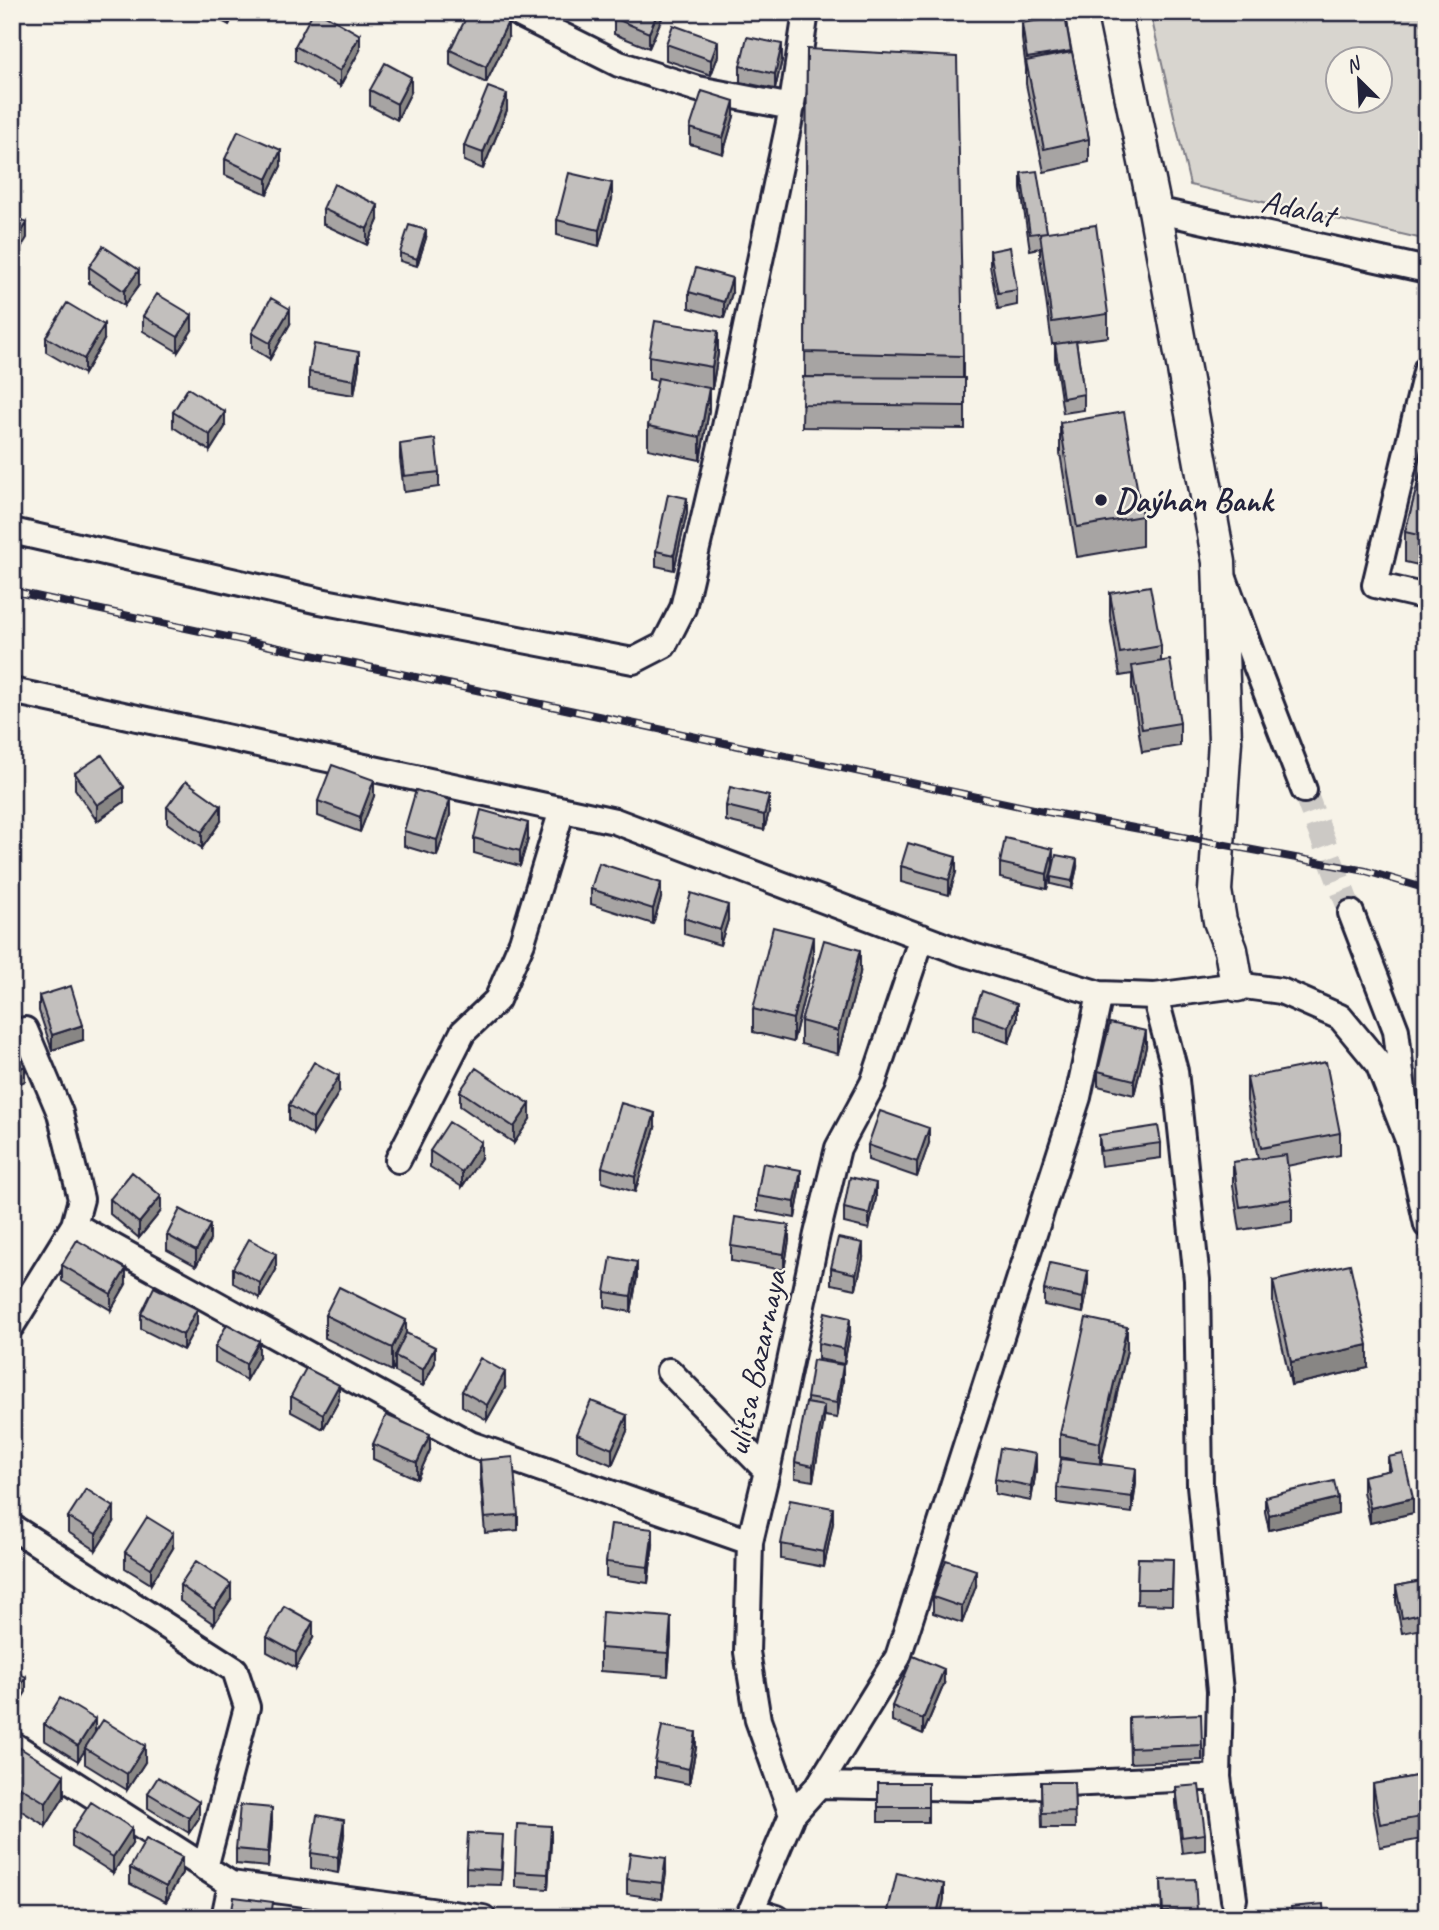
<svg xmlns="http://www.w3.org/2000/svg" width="1439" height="1930" font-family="Caveat,sans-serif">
  <rect width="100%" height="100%" fill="#f7f3e8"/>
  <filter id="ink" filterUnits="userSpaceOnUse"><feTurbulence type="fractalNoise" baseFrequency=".0143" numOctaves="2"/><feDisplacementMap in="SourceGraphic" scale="14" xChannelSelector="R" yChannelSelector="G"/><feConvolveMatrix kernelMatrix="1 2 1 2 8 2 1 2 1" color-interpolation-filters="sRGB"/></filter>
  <g filter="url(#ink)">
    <path fill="#d8d5cf" stroke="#7d7c85" stroke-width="2" fill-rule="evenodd" d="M1150,12H1427V240L1190,185ZM1338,60H1380V102H1338Z"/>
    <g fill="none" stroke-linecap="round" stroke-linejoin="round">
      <path stroke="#ccc9c5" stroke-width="24" stroke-dasharray="24 12" stroke-linecap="butt" d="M1304,790L1351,913"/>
      <defs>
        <path id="minor" d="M515,12L619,64L698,89L792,107
          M1155,210L1427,270
          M1427,368L1375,585L1427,597
          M12,531L320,601L633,661L664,645L683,608L722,441L789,123L806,12
          M1225,581L1253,658L1304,790
          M12,691L615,821L963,953L1100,994L1155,996L1237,985L1281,991L1340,1017L1378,1063L1409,1142
          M1351,913L1396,1030L1409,1142L1427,1225
          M1155,996L1175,1071L1197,1280L1200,1485L1220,1691L1218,1777L1234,1899
          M398,1160L463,1032L497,1000L522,942L562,810
          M74,1225L470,1444L750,1542
          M12,1325L74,1225L81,1199L60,1113L25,1030
          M669,1371L767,1471
          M12,1527L235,1670L247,1707L205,1868
          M12,1744L231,1884L483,1918
          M819,1785L978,1788L1218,1777
          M792,1815L758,1720L747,1652L750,1542L767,1471L817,1234L838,1148L873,1083L922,937
          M751,1910L777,1918
          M224,1918L231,1884
          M748,1918L792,1815L819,1785L898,1657L1078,1097L1100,994"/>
        <path id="major" d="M1114,12L1155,210L1219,562L1225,741L1215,891L1220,921L1231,950L1237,985"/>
      </defs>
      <use href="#minor" stroke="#22223b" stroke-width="30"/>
      <use href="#major" stroke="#22223b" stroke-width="37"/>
      <use href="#minor" stroke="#f7f3e8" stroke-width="24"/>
      <use href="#major" stroke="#f7f3e8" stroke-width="32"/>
      <defs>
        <path id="rail" d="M12,591L1048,812L1366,871L1427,889"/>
      </defs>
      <use href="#rail" stroke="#22223b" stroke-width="8"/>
      <use href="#rail" stroke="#f7f3e8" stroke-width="5" stroke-dasharray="16" stroke-linecap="butt"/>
    </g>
    <path fill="#a7a4a3" stroke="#22223b" stroke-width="2" d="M208,12H235L229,25L208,14Z
      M662,12V18L649,48L614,34V18Z
      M1024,12H1064L1089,139V162L1044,172L1026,84V68L1022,39V23H1026Z
      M508,38L486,83L450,65V50Z
      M666,44L718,56L711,75L666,60Z
      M295,46L360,50L340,86L295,61Z
      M807,49L963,356V378H965V429L802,427L803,377H805Z
      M782,60L775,89L740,82V66Z
      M370,90L411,92L397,120L370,106Z
      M507,110L483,169L464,161V146Z
      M734,116L723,154L690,144V128Z
      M225,159L281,166L267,194L225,175Z
      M1021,173L1047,232L1108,314V337L1076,341L1084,394V410L1063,413L1055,359V344H1052L1040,256V248L1030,250L1021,189Z
      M1427,181V221L1422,220V197Z
      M612,199L599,246L557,235V220Z
      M323,209L378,220L367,245L323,224Z
      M426,238L417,266L400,261V253Z
      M990,251L1017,290V305L998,309L990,266Z
      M89,267L139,285L124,306L89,283Z
      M689,292L732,293L724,318L689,308Z
      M143,316L192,330L178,352L143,331Z
      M290,324L270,359L252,348V333Z
      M46,337L104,340L84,374L46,352Z
      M718,354L712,389H709V411L700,460L648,449V426L658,381L649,379V356Z
      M359,367L354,395L309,388V372Z
      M173,412L225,427L210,451L173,427Z
      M1060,423L1142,516V546L1077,557L1060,453Z
      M400,444L439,472V487L404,492L400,459Z
      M1427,449V567L1405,562V532Z
      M687,513L674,570L656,566V551Z
      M1110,593L1161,646V662L1180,723V746L1142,752L1132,689V674L1120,676L1110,616Z
      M75,773L124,802L97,821L75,789Z
      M374,796L360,832L318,816V801Z
      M726,806L769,812L764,830L726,821Z
      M167,807L221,821L202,848L167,823Z
      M450,815L437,856L404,846V831Z
      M474,838L528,839L520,866L474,853Z
      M1000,863L1053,865L1047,889L1000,878Z
      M901,866L956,872L949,895L901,882Z
      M1077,867L1072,889L1051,884V877Z
      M591,889L661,898L653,924L591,904Z
      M684,918L728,920L720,945L684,934Z
      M813,960L793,1042L753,1032V1009Z
      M860,973L838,1054L801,1044V1021Z
      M39,996L83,1040L52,1050L39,1011Z
      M974,1015L1017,1019L1009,1043L974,1030Z
      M1146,1047L1134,1095L1098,1086V1071Z
      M1247,1078L1340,1133V1155L1287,1166L1292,1199V1222L1240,1230L1233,1185V1162L1258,1159L1247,1101Z
      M460,1091L530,1119L514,1143L460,1106Z
      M339,1092L313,1135L289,1120V1105Z
      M655,1128L635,1192L602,1182V1167Z
      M1099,1135L1161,1143V1158L1101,1166L1099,1150Z
      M929,1143L917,1177L868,1160V1145Z
      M430,1151L481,1158L462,1187L430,1167Z
      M801,1185L795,1218L757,1211V1196Z
      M876,1198L869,1229L844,1223V1208Z
      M110,1199L161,1211L139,1238L110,1214Z
      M167,1235L210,1240L196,1266L167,1250Z
      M789,1240L784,1270L731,1261V1246Z
      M863,1258L856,1289L831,1284V1268Z
      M62,1265L126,1284L111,1310L62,1281Z
      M233,1268L276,1270L260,1298L233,1283Z
      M637,1277L631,1312L605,1307V1292Z
      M1273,1281L1368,1368L1291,1385L1273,1304Z
      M1088,1287L1083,1313L1044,1305V1290Z
      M141,1314L197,1324L183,1350L141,1329Z
      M325,1315L406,1334L435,1363L423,1386L395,1372V1365L392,1371L325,1338Z
      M850,1333L844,1364L818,1359V1343Z
      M215,1347L259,1357L246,1380L215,1362Z
      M1127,1350L1101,1464L1136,1483L1132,1513L1057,1503V1488L1075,1460L1060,1457V1434Z
      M843,1381L837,1418L824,1416L813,1481L795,1478V1462L807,1403V1398Z
      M505,1388L487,1420L462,1406V1391Z
      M291,1396L339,1400L323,1429L291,1412Z
      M627,1431L612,1465L577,1450V1434Z
      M373,1444L430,1450L417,1479L373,1459Z
      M1388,1457L1413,1513L1370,1523L1363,1492V1476L1388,1471Z
      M480,1460L518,1515V1530L485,1533L480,1476Z
      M1036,1470L1031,1501L995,1494V1479Z
      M1265,1497L1338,1514L1269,1530L1265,1512Z
      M68,1517L114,1522L96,1550L68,1532Z
      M833,1523L824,1567L781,1559V1544Z
      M653,1545L648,1583L606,1577V1562Z
      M173,1548L151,1584L125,1568V1552Z
      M1138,1558L1173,1559L1172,1605L1137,1604Z
      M1427,1580V1628L1402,1633L1396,1602V1586Z
      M180,1585L231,1599L214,1624L180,1601Z
      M976,1586L962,1623L933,1613V1597Z
      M267,1637L313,1638L296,1668L267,1652Z
      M671,1639L668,1676L600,1671V1648Z
      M944,1684L923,1734L892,1721V1706Z
      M1129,1717L1202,1745V1760L1130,1763Z
      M44,1724L95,1732L145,1762L127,1790L85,1764V1750L78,1761L44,1740Z
      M12,1743L64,1797L46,1826L12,1805Z
      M696,1748L689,1784L655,1777V1762Z
      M1427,1774V1838L1380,1847L1373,1807V1784Z
      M1041,1782H1074L1075,1828H1042Z
      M878,1783H928V1822H878Z
      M1176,1787L1205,1834V1850L1182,1853L1176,1803Z
      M148,1793L199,1818L189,1833L148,1808Z
      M272,1823L268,1867L236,1864V1849Z
      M72,1831L132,1844L113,1873L72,1847Z
      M344,1835L338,1873L311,1868V1853Z
      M551,1842L548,1889L515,1887V1872Z
      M503,1850L501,1885L466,1884V1868Z
      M130,1868L182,1873L166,1902L130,1884Z
      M666,1873L662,1899L627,1894V1879Z
      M1161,1880L1197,1910V1918H1162Z"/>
    <path fill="#888684" stroke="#22223b" stroke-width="2" d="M229,12H235L229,25Z
      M658,12H662V18L649,48V33Z
      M508,22V38L486,83V67Z
      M360,35V50L340,86V71Z
      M718,41V56L711,75V60Z
      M782,44V60L775,89V74Z
      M411,77V92L397,120V104Z
      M507,94V110L483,169V153Z
      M734,101V116L723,154V138Z
      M281,150V166L267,194V179Z
      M612,183V199L599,246V230Z
      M378,205V220L367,245V229Z
      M27,223V238L12,262V247Z
      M426,230V238L417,266V259Z
      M139,270V285L124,306V291Z
      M732,278V293L724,318V302Z
      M290,309V324L270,359V343Z
      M192,315V330L178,352V337Z
      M104,325V340L84,374V359Z
      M718,331V354L712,389V367Z
      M359,352V367L354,395V380Z
      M709,388V411L700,460V437Z
      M225,412V427L210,451V435Z
      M687,498V513L674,570V555Z
      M374,780V796L360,832V817Z
      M124,787V802L97,821V805Z
      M769,796V812L764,830V815Z
      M450,800V815L437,856V840Z
      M221,806V821L202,848V832Z
      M528,823V839L520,866V851Z
      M1053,849V865L1047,889V874Z
      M956,857V872L949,895V880Z
      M1077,859V867L1072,889V881Z
      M661,883V898L653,924V909Z
      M728,905V920L720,945V930Z
      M813,937V960L793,1042V1019Z
      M860,950V973L838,1054V1031Z
      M1017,1004V1019L1009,1043V1027Z
      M83,1025V1040L52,1050V1035Z
      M1146,1031V1047L1134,1095V1080Z
      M25,1066V1081L12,1087V1072Z
      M339,1076V1092L313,1135V1119Z
      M530,1104V1119L514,1143V1127Z
      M655,1113V1128L635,1192V1177Z
      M929,1128V1143L917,1177V1162Z
      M481,1142V1158L462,1187V1172Z
      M17,1143V1158L12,1160V1145Z
      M801,1170V1185L795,1218V1202Z
      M876,1183V1198L869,1229V1214Z
      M161,1196V1211L139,1238V1223Z
      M210,1225V1240L196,1266V1251Z
      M789,1225V1240L784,1270V1254Z
      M863,1243V1258L856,1289V1274Z
      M276,1254V1270L260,1298V1283Z
      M637,1262V1277L631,1312V1296Z
      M126,1269V1284L111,1310V1294Z
      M1088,1271V1287L1083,1313V1298Z
      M197,1309V1324L183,1350V1335Z
      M850,1318V1333L844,1364V1349Z
      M406,1320V1343L395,1356V1365L392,1371V1348Z
      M1127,1327V1350L1100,1466V1443Z
      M259,1341V1357L246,1380V1364Z
      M1368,1345V1368L1291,1385V1362Z
      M435,1347V1363L423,1386V1370Z
      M843,1365V1381L837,1418V1403Z
      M505,1372V1388L487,1420V1405Z
      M339,1385V1400L323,1429V1414Z
      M824,1406V1421L813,1481V1466Z
      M627,1415V1431L612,1465V1449Z
      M430,1434V1450L417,1479V1463Z
      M1036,1454V1470L1031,1501V1486Z
      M1136,1468V1483L1132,1513V1497Z
      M1338,1498V1514L1269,1530V1515Z
      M1413,1498V1513L1370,1523V1508Z
      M114,1507V1522L96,1550V1534Z
      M833,1508V1523L824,1567V1552Z
      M653,1529V1545L648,1583V1567Z
      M173,1533V1548L151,1584V1568Z
      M976,1570V1586L962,1623V1607Z
      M231,1584V1599L214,1624V1609Z
      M671,1617V1639L668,1676V1653Z
      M313,1622V1638L296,1668V1653Z
      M944,1669V1684L923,1734V1719Z
      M26,1677V1692L12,1714V1698Z
      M95,1719V1735L85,1748V1750L78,1761V1746Z
      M696,1732V1748L689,1784V1769Z
      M145,1746V1762L127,1790V1774Z
      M64,1775V1797L46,1826V1803Z
      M199,1802V1818L189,1833V1818Z
      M272,1808V1823L268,1867V1852Z
      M344,1820V1835L338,1873V1857Z
      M551,1826V1842L548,1889V1874Z
      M132,1828V1844L113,1873V1857Z
      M182,1857V1873L166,1902V1887Z
      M666,1858V1873L662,1899V1883Z
      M944,1884V1900L940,1918H936Z"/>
    <path fill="#c2bfbd" stroke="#22223b" stroke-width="2" d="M313,12H320L360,35L340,71L295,46Z
      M469,12H487L508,22L486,67L450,50Z
      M616,12H658L649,33L614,18Z
      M1065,16L1071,51L1027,58L1022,23Z
      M673,25L718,41L711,60L666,44Z
      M747,37L782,44L775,74L740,66Z
      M807,49L957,57L963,356L805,352Z
      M1072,52L1089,139L1044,149L1026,61Z
      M385,63L411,77L397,104L370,90Z
      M488,87L507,94L483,153L464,146Z
      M702,91L734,101L723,138L690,128Z
      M238,131L281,150L267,179L225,159Z
      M1037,171L1047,232L1030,234L1021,173Z
      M569,173L612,183L599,230L557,220Z
      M1427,181V198L1422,197Z
      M334,184L378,205L367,229L323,209Z
      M12,214L27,223L12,247Z
      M409,225L426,230L417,259L400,253Z
      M1096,225L1108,314L1052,322L1040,233Z
      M103,246L139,270L124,291L89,267Z
      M1010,247L1017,290L998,293L990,251Z
      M696,268L732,278L724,302L689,292Z
      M157,294L192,315L178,337L143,316Z
      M271,298L290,309L270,343L252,333Z
      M67,303L104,325L84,359L46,337Z
      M655,321L718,331L712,367L649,356Z
      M1076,341L1084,394L1063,398L1055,344Z
      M314,344L359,352L354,380L309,372Z
      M803,377L965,378V406L802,404Z
      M658,378L709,388L700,437L648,426Z
      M188,388L225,412L210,435L173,412Z
      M1124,412L1142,516L1077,527L1060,423Z
      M435,439L439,472L404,476L400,444Z
      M1427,449V537L1405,532Z
      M668,494L687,498L674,555L656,551Z
      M1150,586L1161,646L1120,653L1110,593Z
      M1170,660L1180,723L1142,729L1132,666Z
      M102,755L124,787L97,805L75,773Z
      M332,765L374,780L360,817L318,801Z
      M186,781L221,806L202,832L167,807Z
      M730,787L769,796L764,815L726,806Z
      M416,790L450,800L437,840L404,831Z
      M481,810L528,823L520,851L474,838Z
      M1005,838L1053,849L1047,874L1000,863Z
      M908,843L956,857L949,880L901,866Z
      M1056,855L1077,859L1072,881L1051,877Z
      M599,863L661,883L653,909L591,889Z
      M691,893L728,905L720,930L684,918Z
      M773,927L813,937L793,1019L753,1009Z
      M824,940L860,950L838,1031L801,1021Z
      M71,986L83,1025L52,1035L39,996Z
      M982,991L1017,1004L1009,1027L974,1015Z
      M1110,1023L1146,1031L1134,1080L1098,1071Z
      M12,1041L25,1066L12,1072Z
      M314,1062L339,1076L313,1119L289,1105Z
      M1326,1062L1340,1133L1261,1148L1247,1078Z
      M476,1068L530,1104L514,1127L460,1091Z
      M621,1103L655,1113L635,1177L602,1167Z
      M880,1111L929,1128L917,1162L868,1145Z
      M449,1122L481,1142L462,1172L430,1151Z
      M1158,1126L1161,1143L1101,1151L1099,1135Z
      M12,1131L17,1143L12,1145Z
      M1286,1155L1292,1199L1240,1207L1233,1162Z
      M763,1163L801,1170L795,1202L757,1196Z
      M132,1172L161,1196L139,1223L110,1199Z
      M850,1177L876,1183L869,1214L844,1208Z
      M180,1209L210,1225L196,1251L167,1235Z
      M735,1217L789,1225L784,1254L731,1246Z
      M838,1238L863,1243L856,1274L831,1268Z
      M249,1239L276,1254L260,1283L233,1268Z
      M77,1240L126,1269L111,1294L62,1265Z
      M611,1257L637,1262L631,1296L605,1292Z
      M1050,1263L1088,1271L1083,1298L1044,1290Z
      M1350,1264L1368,1345L1291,1362L1273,1281Z
      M154,1287L197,1309L183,1335L141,1314Z
      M339,1287L406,1320L392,1348L325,1315Z
      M825,1312L850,1318L844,1349L818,1343Z
      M1086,1318L1127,1327L1100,1443L1060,1434Z
      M227,1324L259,1341L246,1364L215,1347Z
      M406,1333L435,1347L423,1370L395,1356Z
      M480,1358L505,1372L487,1405L462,1391Z
      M813,1360L843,1365L837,1403L807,1398Z
      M306,1368L339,1385L323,1414L291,1396Z
      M591,1401L627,1415L612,1449L577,1434Z
      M806,1403L824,1406L813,1466L795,1462Z
      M386,1415L430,1434L417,1463L373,1444Z
      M1000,1448L1036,1454L1031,1486L995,1479Z
      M1403,1454L1413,1498L1370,1508L1363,1476L1391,1470L1388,1457Z
      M513,1457L518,1515L485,1518L480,1460Z
      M1061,1459L1136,1468L1132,1497L1057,1488Z
      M1334,1481L1338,1498L1269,1515L1265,1497Z
      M86,1489L114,1507L96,1534L68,1517Z
      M790,1500L833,1508L824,1552L781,1544Z
      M147,1517L173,1533L151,1568L125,1552Z
      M611,1524L653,1529L648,1567L606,1562Z
      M1138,1558L1173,1559L1172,1589H1137Z
      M946,1560L976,1570L962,1607L933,1597Z
      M196,1561L231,1584L214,1609L180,1585Z
      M1427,1580V1613L1402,1618L1396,1586Z
      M284,1606L313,1622L296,1653L267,1637Z
      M602,1612L671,1617L668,1653L600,1648Z
      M913,1656L944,1669L923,1719L892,1706Z
      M12,1669L26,1677L12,1698Z
      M60,1698L95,1719L78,1746L44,1724Z
      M1201,1714L1202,1745L1130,1748L1129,1717Z
      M103,1720L145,1746L127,1774L85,1748Z
      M662,1726L696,1732L689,1769L655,1762Z
      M12,1743L64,1775L46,1803L12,1782Z
      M1427,1774V1816L1380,1824L1373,1784Z
      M158,1777L199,1802L189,1818L148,1793Z
      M1041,1782H1074L1075,1812L1042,1813Z
      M878,1783H928V1807H878Z
      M1199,1785L1205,1834L1182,1837L1176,1787Z
      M91,1802L132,1828L113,1857L72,1831Z
      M240,1805L272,1808L268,1852L236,1849Z
      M317,1815L344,1820L338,1857L311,1853Z
      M517,1824L551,1826L548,1874L515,1872Z
      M468,1833L503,1835L501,1870L466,1868Z
      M146,1839L182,1857L166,1887L130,1868Z
      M630,1853L666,1858L662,1883L627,1879Z
      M897,1873L944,1884L936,1918H897L887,1915Z
      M1195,1879L1197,1910L1163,1912L1161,1880Z
      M234,1897L273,1902L271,1918H231Z
      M1323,1904L1324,1918H1292L1291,1907Z
      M361,1913L391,1918H360Z"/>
  </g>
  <circle fill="#22223b" stroke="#f7f3e8" stroke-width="2.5" cx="1101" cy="500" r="7"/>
  <g text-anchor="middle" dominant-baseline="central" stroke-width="5" stroke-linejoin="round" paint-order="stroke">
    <g font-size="33" fill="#22223b" stroke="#f7f3e8">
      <text transform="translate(1298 208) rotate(12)">Adalat</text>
      <text transform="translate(756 1363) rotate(-78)">ulitsa Bazarnaya</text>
    </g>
    <g font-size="33" font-weight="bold" fill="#22223b" stroke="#f7f3e8" text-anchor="start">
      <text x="1115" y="500">Daýhan Bank</text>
    </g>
  </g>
  <rect width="1439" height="1930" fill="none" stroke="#f7f3e8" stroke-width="42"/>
  <rect x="21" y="21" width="1397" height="1888" fill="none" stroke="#22223b" stroke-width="2.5" filter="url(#ink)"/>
  <g transform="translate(1359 80) rotate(336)"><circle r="33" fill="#f7f3e8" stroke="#a29fa3" stroke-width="2"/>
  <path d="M0-5L12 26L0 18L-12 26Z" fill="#22223b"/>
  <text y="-10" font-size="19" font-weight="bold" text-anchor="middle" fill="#22223b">N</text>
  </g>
</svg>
